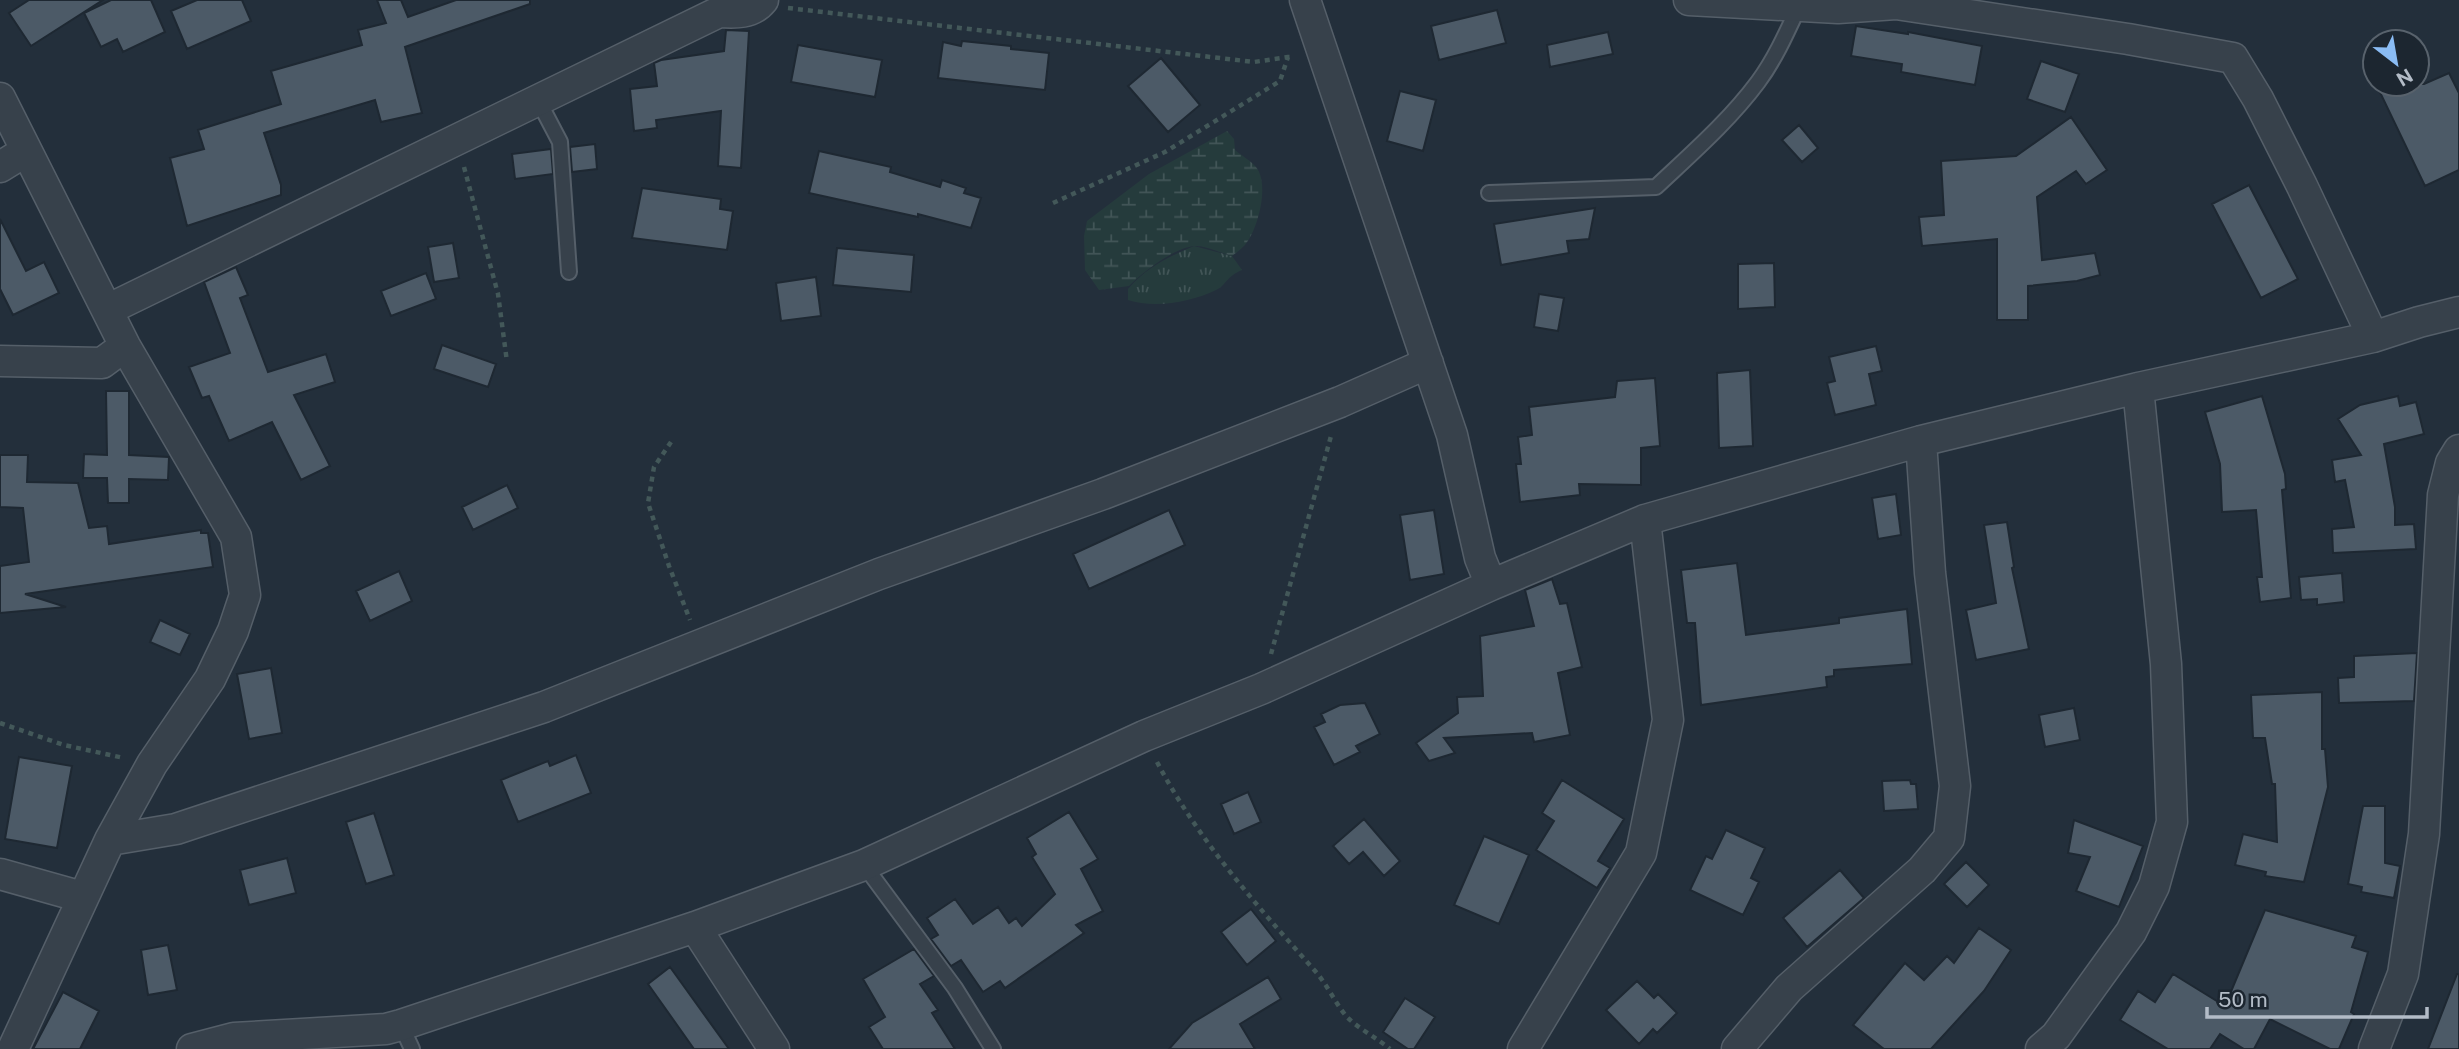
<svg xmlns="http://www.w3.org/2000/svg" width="2459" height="1049" font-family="'Public Sans',sans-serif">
  <defs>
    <pattern id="grass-tufts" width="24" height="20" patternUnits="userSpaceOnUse" patternTransform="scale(1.75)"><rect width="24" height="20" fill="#253b3c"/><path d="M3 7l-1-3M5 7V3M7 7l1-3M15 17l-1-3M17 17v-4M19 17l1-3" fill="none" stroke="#425557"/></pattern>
    <pattern id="wetland-marsh" width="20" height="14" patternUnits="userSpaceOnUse" patternTransform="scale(1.75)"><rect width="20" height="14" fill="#253b3c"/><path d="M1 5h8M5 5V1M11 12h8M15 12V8" fill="none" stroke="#425557"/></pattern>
  </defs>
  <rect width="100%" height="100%" fill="#232f3b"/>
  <path fill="url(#grass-tufts)" d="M1194,246L1232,256L1242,270C1225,277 1227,285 1216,290C1191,302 1155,309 1128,300V289C1147,267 1168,257 1194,246Z"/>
  <path fill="url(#wetland-marsh)" d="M1227,131L1234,139L1235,150C1241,155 1251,161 1256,167C1270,184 1258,230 1245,245C1241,249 1236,253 1232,256C1221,253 1205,245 1194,246C1174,248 1143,272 1129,286L1099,290L1085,270L1084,236L1087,221L1149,174Z"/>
  <path fill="#4c5a67" stroke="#1e2832" stroke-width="2" d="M29,0H103L31,46L9,13Z
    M111,0H151L165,32L123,52L117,39L101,47L84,13Z
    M197,0H242L251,21L187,49L171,11Z
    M377,0H401L408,17L456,0H530V4L405,47L422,113L381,122L375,100L264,133L281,185V195L187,226L170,158L204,149L198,130L281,104L271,71L362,45L358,30L386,23Z
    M1497,10L1506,43L1439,60L1431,26Z
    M1856,26L1908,34V32L1982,46L1975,85L1901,72L1902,64L1851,56Z
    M726,30L749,31L741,168L718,166L721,111L656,120L657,128L634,131L630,89L657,86L654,63L661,60L724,51Z
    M1608,32L1613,54L1550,67L1547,45Z
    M962,41L1011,46V49L1049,53L1045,90L938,78L943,42L961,46Z
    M798,45L882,60L875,97L791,82Z
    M1161,58L1200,105L1168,132L1128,86Z
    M2041,61L2079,74L2065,112L2027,99Z
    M2449,73L2459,93V170L2425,186L2376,84H2424Z
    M1400,91L1436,100L1423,151L1387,141Z
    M2071,117L2107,170L2086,184L2076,171L2037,197L2042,260L2095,253L2100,275L2077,281L2028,286V320H1997V239L1922,246L1919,217L1944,215L1941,161L2016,156Z
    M1799,125L1818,148L1802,162L1782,140Z
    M595,144L597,169L572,172L570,147Z
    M551,149L553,174L515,179L512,154Z
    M819,151L891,167L890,172L940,187L942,180L966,188L964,193L981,198L971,228L918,214V217L809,193Z
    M2249,185L2298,279L2261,298L2212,204Z
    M642,188L721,199L720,209L733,211L727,250L632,238Z
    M1595,208L1589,239L1567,241L1569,253L1501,265L1494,224Z
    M0,219L26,271L44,262L59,293L13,315L0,289Z
    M453,243L459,278L434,282L428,247Z
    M837,248L914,255L911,292L833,285Z
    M1774,263L1775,307L1738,309V264Z
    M236,267L248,295L240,298L268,372L326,354L335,382L294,395L330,466L301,480L272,422L229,441L209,396L202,398L189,367L230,353L204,282Z
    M426,273L436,299L391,316L381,291Z
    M816,277L821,316L781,321L776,283Z
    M1539,294L1564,298L1558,331L1534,327Z
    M442,345L496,364L488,387L434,369Z
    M1876,346L1882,371L1869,374L1876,405L1835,415L1827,383L1835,381L1829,357Z
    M1750,370L1753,446L1719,448L1717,373Z
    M1655,378L1660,446L1641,448V485L1579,484L1580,495L1520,502L1516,464H1521L1518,437L1532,435L1529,407L1615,397L1617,381Z
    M106,391H129V455L169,457L168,480L129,479V503H108L107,478H83L84,454L107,455Z
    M2262,396L2285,474L2286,489L2282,490L2291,598L2260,602L2257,577H2262L2256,510L2222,512L2220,464L2205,412Z
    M2398,396L2400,406L2416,402L2424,434L2384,444L2395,507V525L2414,524L2416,549L2333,553L2332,529L2354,527L2345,480L2335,482L2332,460L2361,455L2338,419L2360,405Z
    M0,455H28L27,482L78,483L89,528L107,526L109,544L201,530V533H208L213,567L25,594L66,607L0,613V566L29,562L23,508L0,507Z
    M507,485L518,508L473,530L462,507Z
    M1896,494L1901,535L1878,539L1872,498Z
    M1169,510L1185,545L1089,589L1073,554Z
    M1434,510L1444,574L1410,580L1400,515Z
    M2007,522L2014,567L2012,568L2029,649L1976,660L1966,610L1996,603L1984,525Z
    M1737,563L1746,635L1839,623V618L1907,609L1912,664L1834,670V676L1826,677L1827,687L1701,705L1695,623H1687L1681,570Z
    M399,571L412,601L370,621L356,591Z
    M2342,573L2344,602L2317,605V599L2301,600L2299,577Z
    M1552,579L1560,604L1567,603L1582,667L1558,673L1570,735L1534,742L1532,733L1444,738L1455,753L1429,761L1416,743L1458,713L1457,697L1483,696L1480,636L1534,626L1525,590Z
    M160,620L190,634L180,655L150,642Z
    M2417,653L2414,701L2339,703L2338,678L2354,677V656Z
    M271,668L282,733L249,739L237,674Z
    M2322,692V749H2325L2328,787L2304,882L2265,876L2266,872L2235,865L2243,834L2277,842L2275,784H2272L2265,738H2253L2251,695Z
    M1365,703L1380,734L1356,746L1360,752L1334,765L1314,727L1325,722L1321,714L1340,705Z
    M2074,708L2080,740L2045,747L2039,715Z
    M576,755L591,793L518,822L501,780L548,761L550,766Z
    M19,757L72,766L57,848L5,839Z
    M1562,780L1624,819L1598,861L1610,868L1597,888L1536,850L1554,821L1542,813Z
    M1910,780L1911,784H1916L1918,809L1884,811L1882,781Z
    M1248,792L1261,822L1234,834L1221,804Z
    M2363,806H2385V863L2400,866L2394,898L2361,892L2362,887L2348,884Z
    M1069,812L1098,859L1081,869L1103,911L1076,925L1084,933L1005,988L1000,981L983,992L961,960L951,966L931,939L938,935L927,918L955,899L973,924L998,907L1009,923L1016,918L1022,926L1055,894L1032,857L1036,854L1027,838Z
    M374,813L394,875L366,884L346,822Z
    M1364,819L1400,861L1384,876L1363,852L1349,864L1333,846Z
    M2074,820L2143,846L2119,907L2076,891L2090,857L2068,853Z
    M1726,830L1765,848L1751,878L1759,882L1743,915L1690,890L1706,856L1712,859Z
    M1484,836L1529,855L1499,924L1454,905Z
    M287,858L296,893L249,905L240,870Z
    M1966,862L1989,885L1967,907L1944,884Z
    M1840,870L1864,898L1807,947L1783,918Z
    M1251,909L1276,941L1247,965L1221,932Z
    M2265,910L2356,936L2352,947L2368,952L2351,1012L2354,1014L2339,1049H2330L2270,1019L2254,1049H2244L2220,1034L2210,1049H2168L2120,1020L2138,991L2155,1002L2173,974L2225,1006Z
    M1979,928L2011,950L1984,991L1931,1049H1884L1853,1025L1905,963L1924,980L1947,956L1954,963Z
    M168,945L177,990L148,995L141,950Z
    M914,949L934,976L920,984L938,1010L932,1013L955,1049H883L869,1027L885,1017L863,979Z
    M670,967L729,1049H694L648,984Z
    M2457,974H2459V1049H2428Z
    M1268,977L1281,999L1240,1024L1255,1049H1169L1192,1023Z
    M1637,981L1654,998L1658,994L1677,1013L1657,1033L1653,1029L1639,1044L1606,1010Z
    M63,992L99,1011L80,1049H33Z
    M1405,998L1435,1017L1414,1049H1408L1383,1032Z"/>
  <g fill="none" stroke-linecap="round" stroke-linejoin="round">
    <defs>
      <path id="service" d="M538,100L560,142L569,272
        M1489,193L1656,187C1691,154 1729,121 1758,82C1775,59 1787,32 1799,6
        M864,865L955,988L993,1049
        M401,1025L412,1049"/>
      <path id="minor" d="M1305,0L1452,435L1480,558L1491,585
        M1689,0L1838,8L1896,4L2128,39L2233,58L2258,99L2302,186L2373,337
        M0,98L125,346L236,537L245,595L233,631L210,679L152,764L110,840L13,1049
        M0,167L26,151
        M107,310L719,12C735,13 752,14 763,0
        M0,361L102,363L125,346
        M110,840L176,829L544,707L879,574L1103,494L1340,402L1428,363
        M0,874L82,897
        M695,927L774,1049
        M192,1049L234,1038L386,1029L401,1025L695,927L864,865L1144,736L1261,689L1491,585L1645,520L1921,441L2138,388L2373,337L2419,322L2459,312
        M1523,1049L1641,853L1668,720L1645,520
        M1737,1049L1789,988L1922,870L1949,838L1955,786L1930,573L1921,441
        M2041,1049L2056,1036L2131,932L2154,886L2172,822L2166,664L2138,388
        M2374,1049L2403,974L2424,834L2443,495L2451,463L2459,450"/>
    </defs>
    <use href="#service" stroke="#555f69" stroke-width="18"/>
    <use href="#minor" stroke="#555f69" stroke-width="33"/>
    <path stroke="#435859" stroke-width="4.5" stroke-dasharray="5 5" stroke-linecap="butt" d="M788,8L1254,62L1288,57
      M464,167L498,294L507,362
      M1053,203L1165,152L1280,81L1288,57H1291
      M671,442L654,467L648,503L669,566L690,620
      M1271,654L1331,436
      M0,723L64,745L124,758
      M1157,762C1198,840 1258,907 1316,972C1328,986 1335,1003 1347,1017C1359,1029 1377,1038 1390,1049"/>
    <use href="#service" stroke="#37414b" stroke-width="14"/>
    <use href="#minor" stroke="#37414b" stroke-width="30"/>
  </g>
  <g transform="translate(2396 63) rotate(149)"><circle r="33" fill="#1c2630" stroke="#58626c" stroke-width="2"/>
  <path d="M0-5L12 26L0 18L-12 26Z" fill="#8abcf4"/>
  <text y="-10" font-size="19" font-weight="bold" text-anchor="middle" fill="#b3bcc7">N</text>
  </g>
  <path d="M2207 1007v10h220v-10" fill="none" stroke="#b3bcc7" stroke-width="3.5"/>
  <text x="2218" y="1007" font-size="21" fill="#b3bcc7" stroke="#1c2630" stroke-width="5" paint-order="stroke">50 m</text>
</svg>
